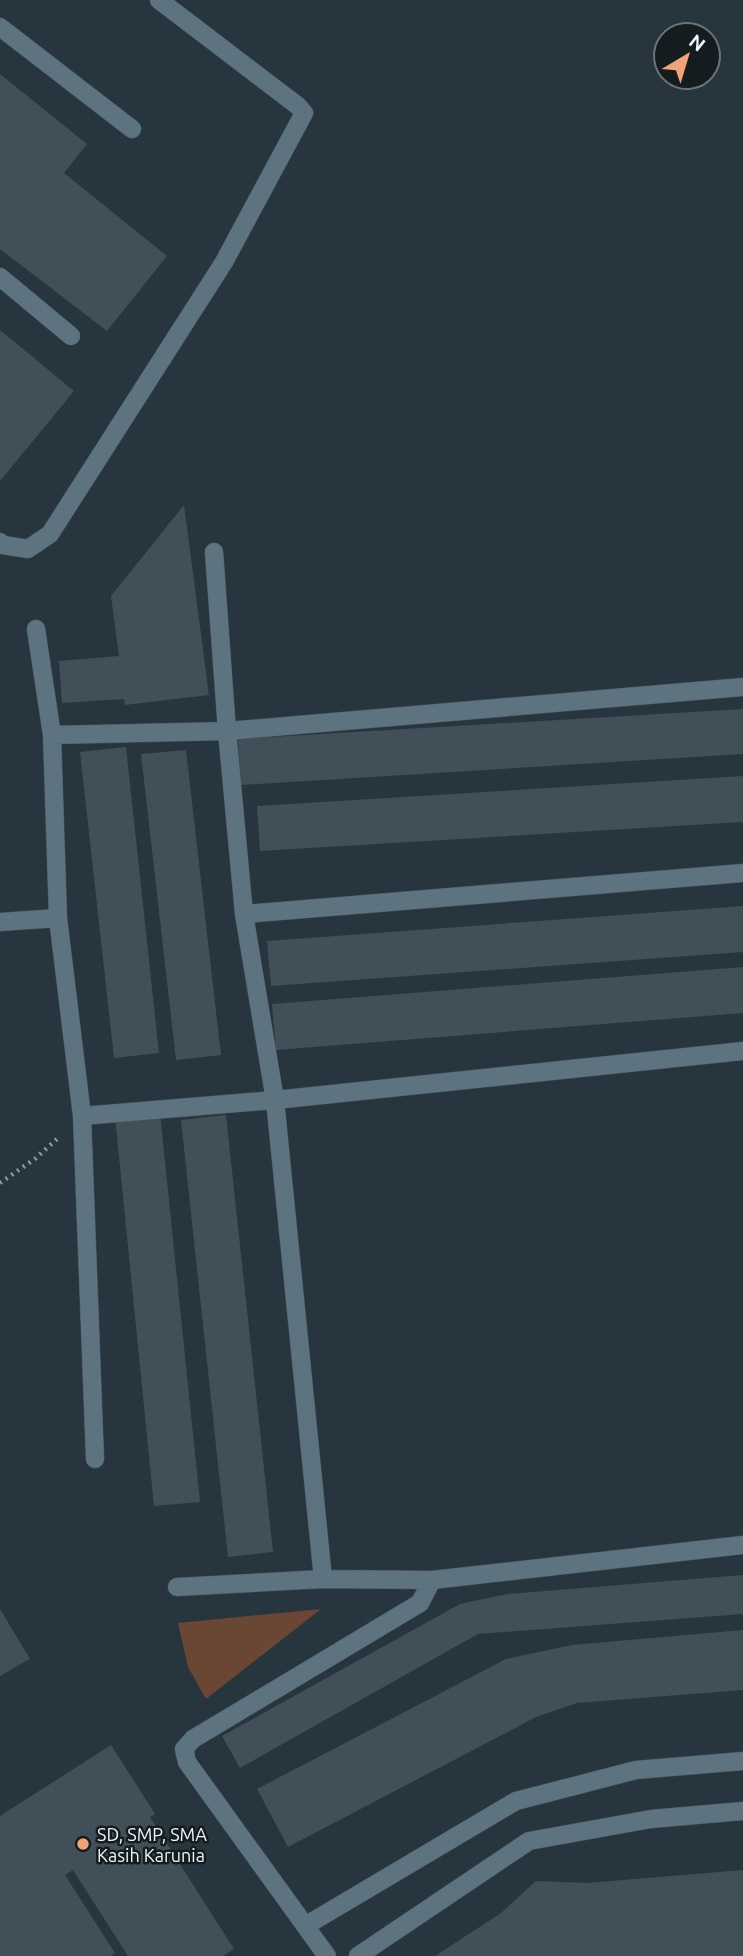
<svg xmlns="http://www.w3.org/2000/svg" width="743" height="1956" font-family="Ubuntu,sans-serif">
  <rect width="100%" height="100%" fill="#27363e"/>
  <path fill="#6a4734" d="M321,1609L206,1699L188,1667L178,1623Z"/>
  <path fill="#404f58" d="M0,74L87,144L64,173L167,256L107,331L0,249Z
    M0,330L74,391L0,481Z
    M184,505L209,695L125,705L124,699L62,703L59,661L119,656L111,596Z
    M743,709V754L241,785L238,739Z
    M126,747L159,1053L114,1058L80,752Z
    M186,750L221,1055L176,1060L141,754Z
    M743,776V822L260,851L257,806Z
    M743,906V952L271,986L267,941Z
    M743,967V1013L276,1050L272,1004Z
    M160,1113L200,1502L154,1506L115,1117Z
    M226,1115L273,1552L228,1557L181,1120Z
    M743,1575V1614L478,1634L240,1768L222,1736L460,1604L507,1594Z
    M0,1609L30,1659L0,1676Z
    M743,1630V1690L577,1703L536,1717L288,1847L257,1789L506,1659L572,1645Z
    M111,1745L155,1814L150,1817L234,1949L223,1956H128L73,1870L65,1875L115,1953L110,1956H0V1816Z
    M743,1870V1956H435L501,1913L536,1881L587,1883Z"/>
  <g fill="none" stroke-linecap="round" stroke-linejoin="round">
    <defs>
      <path id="minor" d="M0,27L132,129
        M0,277L71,336
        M0,542L3,545L28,549L50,534L224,262L304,113L298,106L159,0
        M214,552L227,731L244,914L275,1100L323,1579
        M36,629L52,735L58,918L82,1116L95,1459
        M52,735L227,731L743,687
        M244,914L743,873
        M0,922L58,918
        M82,1116L275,1100L743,1051
        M177,1587L323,1579L432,1580L743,1545
        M305,1926L516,1801L636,1770L743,1761
        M327,1956L187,1762L184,1749L193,1739L420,1603L432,1580
        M358,1956L529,1841L651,1819L743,1811"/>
    </defs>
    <use href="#minor" stroke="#47555c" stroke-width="19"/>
    <path stroke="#919ca3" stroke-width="4.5" stroke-dasharray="2 5" stroke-linecap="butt" d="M0,1183L36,1158L58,1138"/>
    <use href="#minor" stroke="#5d737f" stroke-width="18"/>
  </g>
  <circle fill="#f0a279" stroke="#151c20" stroke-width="2.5" cx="83" cy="1844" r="7"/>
  <g text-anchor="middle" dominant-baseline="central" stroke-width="5" stroke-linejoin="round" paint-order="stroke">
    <g font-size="18" fill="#edf6fb" stroke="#151c20" text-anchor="start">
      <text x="97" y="1834">SD, SMP, SMA<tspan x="97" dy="21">Kasih Karunia</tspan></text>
    </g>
  </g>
  <g transform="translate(687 56) rotate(38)"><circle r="33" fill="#151c20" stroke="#6b7378" stroke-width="2"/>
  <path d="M0-5L12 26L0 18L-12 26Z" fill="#f0a279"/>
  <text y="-10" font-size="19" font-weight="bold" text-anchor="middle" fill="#edf6fb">N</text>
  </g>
</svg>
